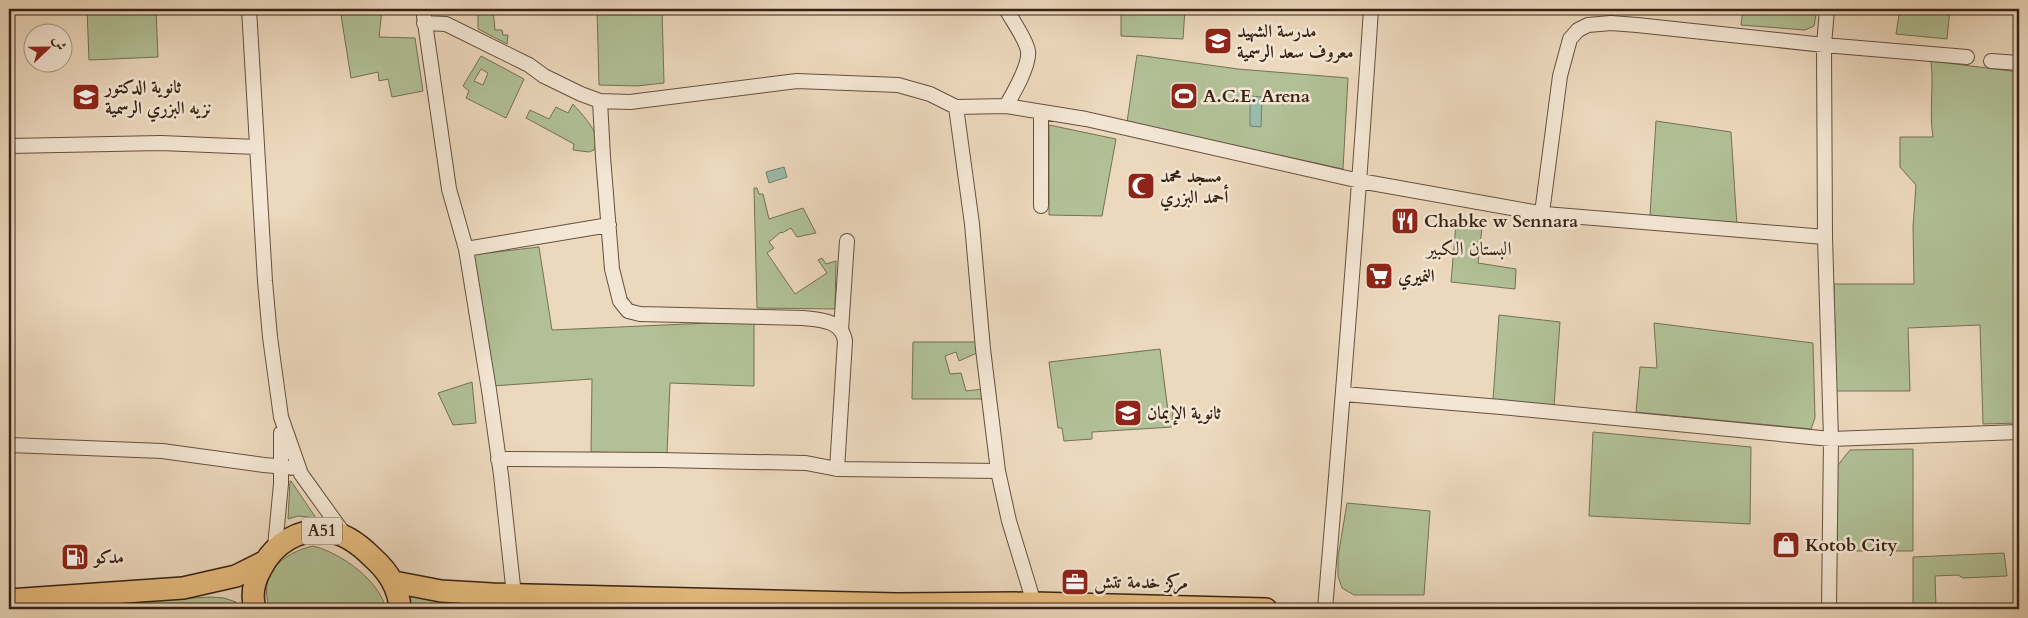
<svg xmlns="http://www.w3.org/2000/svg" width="2028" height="618" font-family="Cardo,Amiri,serif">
  <rect width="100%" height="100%" fill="#ecd8bd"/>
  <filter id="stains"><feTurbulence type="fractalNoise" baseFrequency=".004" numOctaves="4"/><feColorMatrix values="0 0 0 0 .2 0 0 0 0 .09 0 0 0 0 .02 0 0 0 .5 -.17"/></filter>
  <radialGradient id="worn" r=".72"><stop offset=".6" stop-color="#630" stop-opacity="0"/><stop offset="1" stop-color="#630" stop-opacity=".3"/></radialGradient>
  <path fill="#b1c096" stroke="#747155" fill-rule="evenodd" d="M87,9H156L158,57L89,60Z
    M340,9H382L379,37L415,38L423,91L392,97L388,79L379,81L378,72L351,78Z
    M478,9H493L495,30H502L503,35H508L507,44L478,29Z
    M597,9H662L664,83L637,86L599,85Z
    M1121,9H1185L1183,39L1121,36Z
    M1743,9H1817L1814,26L1805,30L1741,25Z
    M1900,9H1950L1947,39L1896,34Z
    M1137,55L1238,69L1348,78L1343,169L1127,122Z
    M481,56L524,79L506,118L466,98L469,91L463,86ZM481,69L488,73L483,85L474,81Z
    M1931,61L2019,72V423L1983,424L1980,325L1908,328L1910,391H1836L1834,284H1914L1913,227L1916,185L1900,167V137H1933C1929,112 1934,86 1931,61Z
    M573,104C583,116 603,134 594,150L589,152L573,150L574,144L526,118L530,110L549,119L556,107L568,113Z
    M1656,121L1731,132L1737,226L1650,215Z
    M1049,125L1116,139L1102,216L1049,215Z
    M754,188H757L759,194H763L769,219L803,208L816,233L797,237L791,228L782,233L781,232L769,242L774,248L767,253L795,294L827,273L818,260L822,258L826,264L836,261L835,309L757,308Z
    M1456,224L1482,228L1478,263L1516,269L1515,289L1451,282Z
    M539,247L552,330L754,321V386L670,383L667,454L591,452L592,379L492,386L471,255Z
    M1499,315L1560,322L1554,406L1493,400Z
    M1654,323L1813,343L1815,418L1811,429L1636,412L1640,367L1657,368Z
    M913,342H978L979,352L959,361L956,352L945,356L950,374L961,373L966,391L983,389V399H912Z
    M1160,349L1168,411L1173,410L1172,427L1092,432V439L1064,441L1062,428H1058L1049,362Z
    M472,382L476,423L453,425L438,393Z
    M1593,432L1751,447L1750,524L1589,516Z
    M1913,449V551H1838L1834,470L1850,450Z
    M290,481H291L316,518L298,516L288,519Z
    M1347,503L1430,511L1424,595H1354L1342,588L1338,576V557Z
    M313,546C341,553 379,580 386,609H270C257,575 282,553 313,546Z
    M2004,553L2007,576L1963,578L1958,575L1935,576L1936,607H1913V557Z
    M410,595L428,600L559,606L803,609H410Z
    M210,597L224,598L236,602L239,606C230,612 222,607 213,607C145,609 77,609 9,609Z"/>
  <path fill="#9abbab" stroke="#737e6f" d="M1250,96L1262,97L1261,127L1250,126Z
    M784,167L787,177L769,183L766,172Z"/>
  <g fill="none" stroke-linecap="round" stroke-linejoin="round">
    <defs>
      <path id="minor" d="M249,9L265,281L270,337L281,417L301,474L347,538
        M423,9L449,189L466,249L489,390L501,475L514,595
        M1827,9L1824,45L1825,237L1831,439L1829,609
        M424,23L446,24L529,65L544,76L581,94L600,101L630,102L797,81L898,85L930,94L956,107L1006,106L1086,119L1360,181L1545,214L1825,237
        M1991,61L2019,63
        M600,101L603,157L612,269L620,301L628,311L640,314L803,318C820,320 842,320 845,341L837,469
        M1006,106C1013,94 1030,65 1028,51C1026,39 1012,20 1006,9
        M956,107L972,224L983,349L998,471L1009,521L1034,603
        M9,146L161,143L257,147
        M1041,206V112
        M1542,213L1560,76L1570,39L1578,30L1588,25L1611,23L1637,25L1824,45L1967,57
        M466,249L609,225
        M841,330L847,241
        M1344,394L1501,407L1831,439L2019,432
        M9,445L162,451L264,465L297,468
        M498,459L661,460L806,463L837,469L998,471
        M275,547L281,484V433
        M1325,609C1342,409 1358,209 1371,9"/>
      <path id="highway" d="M394,582L441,591L492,594L897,604L1034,603L1266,609
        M9,600L183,588L236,576L264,562
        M255,609C251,595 254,581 261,569C274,543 300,527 330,532C346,534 361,546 372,557C388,571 399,587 400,609"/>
    </defs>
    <use href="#minor" stroke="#65503e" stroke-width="16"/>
    <use href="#highway" stroke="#382214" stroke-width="24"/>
    <use href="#minor" stroke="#f3e6d4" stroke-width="14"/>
    <use href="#highway" stroke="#e6bc7e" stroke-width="21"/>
  </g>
  <defs>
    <symbol id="school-square" viewBox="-11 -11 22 22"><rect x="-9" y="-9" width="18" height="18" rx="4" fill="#8f2418" stroke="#f3e6d4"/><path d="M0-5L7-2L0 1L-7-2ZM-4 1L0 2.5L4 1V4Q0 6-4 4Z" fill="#fff"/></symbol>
    <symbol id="stadium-square" viewBox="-11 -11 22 22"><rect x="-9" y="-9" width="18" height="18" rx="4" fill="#8f2418" stroke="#f3e6d4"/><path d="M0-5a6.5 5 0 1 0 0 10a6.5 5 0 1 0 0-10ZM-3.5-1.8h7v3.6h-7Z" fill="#fff"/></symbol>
    <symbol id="mosque-square" viewBox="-11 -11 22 22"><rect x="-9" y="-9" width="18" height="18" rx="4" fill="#8f2418" stroke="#f3e6d4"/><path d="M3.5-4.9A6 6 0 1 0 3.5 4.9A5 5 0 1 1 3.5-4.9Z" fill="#fff"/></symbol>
    <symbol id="restaurant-square" viewBox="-11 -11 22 22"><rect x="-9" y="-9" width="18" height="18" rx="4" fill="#8f2418" stroke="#f3e6d4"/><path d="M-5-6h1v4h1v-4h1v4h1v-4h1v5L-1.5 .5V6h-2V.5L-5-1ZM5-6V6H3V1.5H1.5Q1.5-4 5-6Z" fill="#fff"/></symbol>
    <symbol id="supermarket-square" viewBox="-11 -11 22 22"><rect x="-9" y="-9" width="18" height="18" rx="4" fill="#8f2418" stroke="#f3e6d4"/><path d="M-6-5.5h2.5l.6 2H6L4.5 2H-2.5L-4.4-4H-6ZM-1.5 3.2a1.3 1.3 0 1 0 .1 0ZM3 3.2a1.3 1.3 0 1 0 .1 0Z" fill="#fff"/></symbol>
    <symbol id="shop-square" viewBox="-11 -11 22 22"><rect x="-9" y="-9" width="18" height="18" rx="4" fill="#8f2418" stroke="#f3e6d4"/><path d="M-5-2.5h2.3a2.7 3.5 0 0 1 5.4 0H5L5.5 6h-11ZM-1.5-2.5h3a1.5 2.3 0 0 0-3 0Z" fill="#fff"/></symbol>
    <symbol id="fuel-square" viewBox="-11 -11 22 22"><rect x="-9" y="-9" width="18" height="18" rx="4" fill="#8f2418" stroke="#f3e6d4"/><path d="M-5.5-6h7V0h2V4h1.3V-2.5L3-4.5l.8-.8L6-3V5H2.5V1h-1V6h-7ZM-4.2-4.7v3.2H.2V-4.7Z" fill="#fff"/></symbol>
    <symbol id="office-square" viewBox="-11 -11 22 22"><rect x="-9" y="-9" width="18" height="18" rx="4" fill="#8f2418" stroke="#f3e6d4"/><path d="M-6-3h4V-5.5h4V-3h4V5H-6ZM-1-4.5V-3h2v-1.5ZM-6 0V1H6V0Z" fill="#fff"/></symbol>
  </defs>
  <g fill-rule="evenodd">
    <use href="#school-square" x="1202" y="25" width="32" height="32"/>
    <use href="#stadium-square" x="1168" y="80" width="32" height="32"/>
    <use href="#school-square" x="70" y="81" width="32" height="32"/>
    <use href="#mosque-square" x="1125" y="170" width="32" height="32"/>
    <use href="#restaurant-square" x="1389" y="205" width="32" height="32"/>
    <use href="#supermarket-square" x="1363" y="260" width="32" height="32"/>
    <use href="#school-square" x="1112" y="397" width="32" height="32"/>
    <use href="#shop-square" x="1770" y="529" width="32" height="32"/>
    <use href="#fuel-square" x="59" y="541" width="32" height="32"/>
    <use href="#office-square" x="1059" y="566" width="32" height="32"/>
  </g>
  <g text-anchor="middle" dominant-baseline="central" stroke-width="5" stroke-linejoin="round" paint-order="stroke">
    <rect fill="#f3e6d4" stroke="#705d4e" stroke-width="1" x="302" y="517.5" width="40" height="27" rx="4"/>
    <g font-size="16" font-weight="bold" fill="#382214">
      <text x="322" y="531">A51</text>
    </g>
    <g font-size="18" font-weight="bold" fill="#382214" stroke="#f3e6d4" text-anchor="start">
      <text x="1237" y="31">مدرسة الشهيد<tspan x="1237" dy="21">معروف سعد الرسمية</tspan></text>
      <text x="105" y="87">ثانوية الدكتور<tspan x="105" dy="21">نزيه البزري الرسمية</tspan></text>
      <text x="1203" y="96">A.C.E. Arena</text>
      <text x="1160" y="176">مسجد محمد<tspan x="1160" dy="21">أحمد البزري</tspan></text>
      <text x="1424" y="221">Chabke w Sennara</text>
      <text x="1398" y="276">النميري</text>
      <text x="1147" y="413">ثانوية الإيمان</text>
      <text x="1805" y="545">Kotob City</text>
      <text x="94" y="557">مدكو</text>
      <text x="1094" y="582">مركز خدمة تتش</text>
    </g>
    <g font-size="19" fill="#382214" stroke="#f3e6d4">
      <text x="1469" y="249">البستان الكبير</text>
    </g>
  </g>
  <rect width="2028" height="618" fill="none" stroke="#ecd8bd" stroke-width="30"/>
  <rect x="10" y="10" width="2008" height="598" fill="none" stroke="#382214" stroke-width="2.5"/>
  <rect x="15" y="15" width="1998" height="588" fill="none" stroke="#382214"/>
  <g transform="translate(48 48) rotate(68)"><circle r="24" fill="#f3e6d4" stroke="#a89887"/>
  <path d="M0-4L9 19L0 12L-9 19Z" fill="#8f2418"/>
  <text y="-8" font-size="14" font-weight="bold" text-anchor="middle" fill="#382214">ش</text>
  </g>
  <rect width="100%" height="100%" filter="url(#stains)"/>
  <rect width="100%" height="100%" fill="url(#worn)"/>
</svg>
